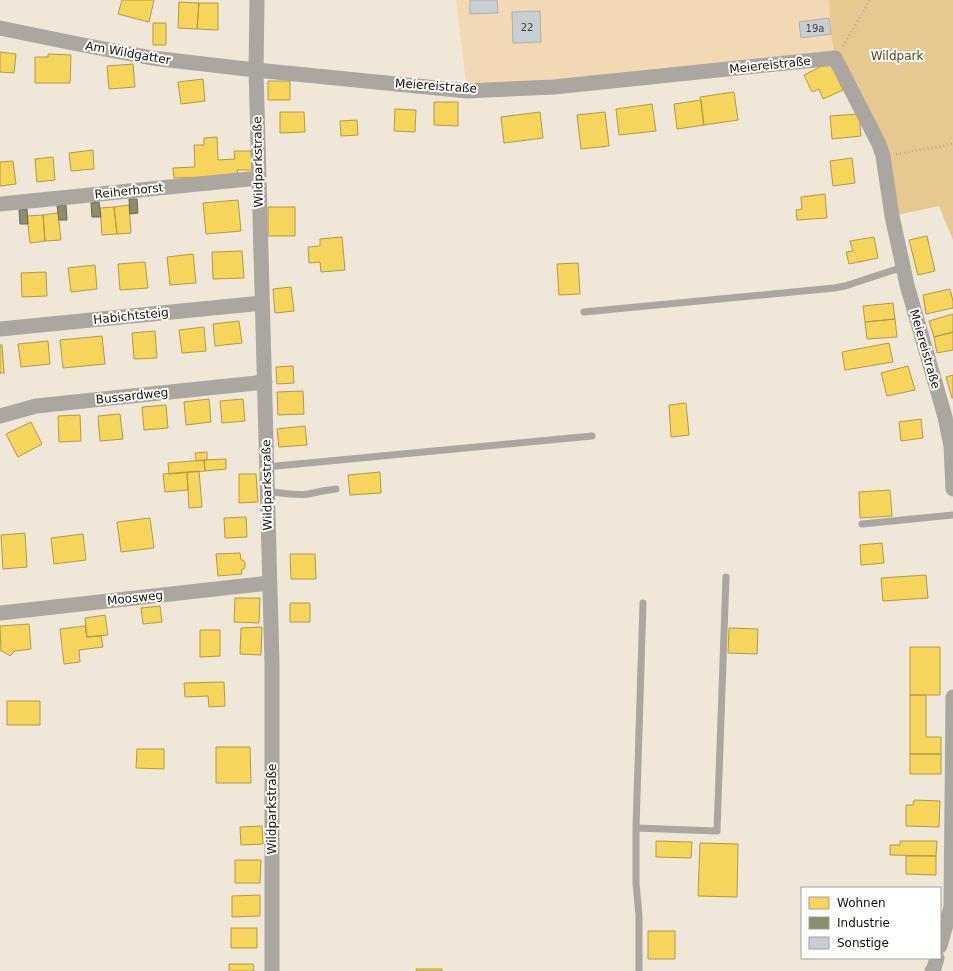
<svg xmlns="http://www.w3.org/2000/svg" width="953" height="971" font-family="'DejaVu Sans',sans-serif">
  <rect width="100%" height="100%" fill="#f0e7d8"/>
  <path fill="#f2d9b3" d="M456,0H829L831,34L835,58L467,91Z"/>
  <path fill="#e8c891" d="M829,0H953V240L939,206L892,216L883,156L835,58L831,34Z"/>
  <path fill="#f6d55c" stroke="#b39a42" d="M122,0H154L149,22L118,14Z
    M179,2L199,3L197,29L178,28Z
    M199,3H218V30L197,29Z
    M153,23H166V45H153Z
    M0,52L16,54L14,73L0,72Z
    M48,54L71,55L70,83H35V57H48Z
    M830,62L843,90L823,99L819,89L812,92L804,75Z
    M133,64L135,87L109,89L107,66Z
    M203,79L205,101L181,104L178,82Z
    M268,81H290V100H268Z
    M734,92L738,120L704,125L700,97Z
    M701,100L704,125L677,129L674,104Z
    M434,102H458V126L434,125Z
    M652,104L656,131L619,135L616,109Z
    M395,109L416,110L415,132L394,131Z
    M280,112H304L305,132L280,133Z
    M540,112L543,138L504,143L501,117Z
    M605,112L609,146L581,149L577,115Z
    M859,114L861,136L832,139L830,116Z
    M357,120L358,135L341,136L340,121Z
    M217,137L218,160L235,159L234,151H251L252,170H237L238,176L174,178L173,168L195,167L194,145H204V138Z
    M93,150L94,169L71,171L69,153Z
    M53,157L55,180L37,182L35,159Z
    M852,158L855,183L833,186L830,161Z
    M13,161L16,184L0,186V162Z
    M825,194L827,218L797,220L796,210L802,209L801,197Z
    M238,200L241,231L206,234L203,203Z
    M129,205L131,233L117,234L114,207Z
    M114,207L117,234L102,235L100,208Z
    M268,207H295V236H268Z
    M58,213L61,240L45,241L43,215Z
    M43,215L45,241L30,243L27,216Z
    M927,236L935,271L918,275L909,240Z
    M342,237L345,270L321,272L320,262L309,263L308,247L320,246V239Z
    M874,237L878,258L849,264L846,252L853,251L850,241Z
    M242,251L244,278L213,279L212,252Z
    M193,254L196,283L170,285L167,257Z
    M145,262L148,288L120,290L118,264Z
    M578,263L580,294L559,295L557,264Z
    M95,265L97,289L71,292L68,268Z
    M46,272L47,296L22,297L21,273Z
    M291,287L294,311L275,313L273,289Z
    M950,289L953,301V308L926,314L923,295Z
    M893,303L895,319L865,322L863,306Z
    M953,314V332L934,337L929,321Z
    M895,319L897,337L867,339L865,322Z
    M239,321L242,343L215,346L213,324Z
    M204,327L206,351L182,353L179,330Z
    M155,331L157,358L134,359L132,333Z
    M953,332V350L937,353L934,337Z
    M102,336L105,364L63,368L60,340Z
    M48,341L50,364L21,367L18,344Z
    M889,343L893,362L845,370L842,352Z
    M0,345H2L4,373H0Z
    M293,366L294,383L277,384L276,367Z
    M908,366L915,390L887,396L881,373Z
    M953,375V398H952L946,377Z
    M303,391L304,414L278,415L277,392Z
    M209,399L211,422L186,425L184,402Z
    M243,399L245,421L222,423L220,401Z
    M686,403L689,435L671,437L669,405Z
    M166,405L168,428L144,430L142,407Z
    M120,414L123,439L100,441L98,416Z
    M80,415L81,441L59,442L58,416Z
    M921,419L923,438L901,441L899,422Z
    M31,422L42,444L18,457L6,434Z
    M305,426L307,445L279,447L277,429Z
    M207,452V460L196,461L195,453Z
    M226,459V469L205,471L204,460Z
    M204,460L205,471L169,474L168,463Z
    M199,471L202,507L189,508L187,472Z
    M187,472L188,490L165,492L163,474Z
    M380,472L381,493L350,495L348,475Z
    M239,474H256L258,502L239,503Z
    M890,490L892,516L860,518L859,492Z
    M246,517L247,537L225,538L224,518Z
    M150,518L154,548L121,552L117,522Z
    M25,533L27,567L3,569L1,535Z
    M83,534L86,560L54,564L51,538Z
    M882,543L884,563L861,565L860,545Z
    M240,553L241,560H243L245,562V567L244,569L241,570L242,574L218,576L216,554Z
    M290,554H315L316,579H291Z
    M926,575L928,598L883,601L881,578Z
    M235,598H260L259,623L234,622Z
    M290,603H310V622H290Z
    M160,606L162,622L143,624L141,608Z
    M105,615L108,635L87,637L85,618Z
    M29,624L31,649L15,651L10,656L4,652L1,651L0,626Z
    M85,626L87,637L101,636L103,647L79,650L80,662L64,664L60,629Z
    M262,627L261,655L240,654L241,628Z
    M729,628L758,629L757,654L728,653Z
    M200,630H220V656L200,657Z
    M910,647H940V695H910Z
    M224,682L225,706L209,707L208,696L185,697L184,683Z
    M910,695H926V737H941V754H910Z
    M7,701H40V725H7Z
    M216,747H250L251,783H216Z
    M137,749H164V769L136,768Z
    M910,754H941V774H910Z
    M914,800L940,801L939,827L906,826V805H913Z
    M262,826L263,844L241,845L240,827Z
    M656,841L692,842L691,858L656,857Z
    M900,841H937L936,856L890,855V845H900Z
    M700,843L738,844L737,897L698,896Z
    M906,856H936V875L906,874Z
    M235,860H261L260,883H235Z
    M260,895V916L232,917V896Z
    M231,928H257V948H231Z
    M648,931H675V959H648Z
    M229,964H253L254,971H229Z
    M416,969H442V971H416Z"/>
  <path fill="#8c8c6e" stroke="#69674f" d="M129,199H137L138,213L130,214Z
    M99,202L101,217H92L91,203Z
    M66,205L67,220H59L57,206Z
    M27,209L28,224H20L19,210Z"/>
  <path fill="#c7cfd5" stroke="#afaeab" d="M470,0H497L498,13L470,14Z
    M540,11L541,42L513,43L512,12Z
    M829,18L831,34L801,38L799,22Z"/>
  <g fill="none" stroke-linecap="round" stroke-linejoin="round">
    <path stroke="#afa9a1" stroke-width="2.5" stroke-dasharray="1 3" stroke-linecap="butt" d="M843,46L870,0
      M896,154L953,144"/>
    <path stroke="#aba6a0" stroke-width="7" d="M584,312L834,288L845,286L903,267
      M266,467L592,436
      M267,491C280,493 295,496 308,494C317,492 326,490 336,489
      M862,524L953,515
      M636,828L717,831L726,577
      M639,971V916L636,883V828L643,603"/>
    <path stroke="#aba6a0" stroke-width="15" d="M257,0L256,70L259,178L272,664V971
      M0,28L78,44L152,58L256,70L467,91L554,87L835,58L879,144L883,156L892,216L907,285L945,417L951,446L953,489
      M0,204L259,178
      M0,329L262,303
      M0,416L36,406L265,382
      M0,613L269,583
      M940,946L951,907L953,697
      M932,971L934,968L937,958"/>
  </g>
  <g text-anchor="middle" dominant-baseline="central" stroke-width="4" stroke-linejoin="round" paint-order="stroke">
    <g font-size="10" fill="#42403a">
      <text x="527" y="27">22</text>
      <text x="815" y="28">19a</text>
    </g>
    <g font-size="12" fill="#161007" stroke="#fff">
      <text transform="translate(128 53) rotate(10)">Am Wildgatter</text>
      <text transform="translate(770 65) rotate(-6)">Meiereistraße</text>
      <text transform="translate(436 86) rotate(4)">Meiereistraße</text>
      <text transform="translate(258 162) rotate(-91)">Wildparkstraße</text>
      <text transform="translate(129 191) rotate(-6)">Reiherhorst</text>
      <text transform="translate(131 316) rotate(-6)">Habichtsteig</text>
      <text transform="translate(925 349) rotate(74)">Meiereistraße</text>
      <text transform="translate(132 396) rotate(-6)">Bussardweg</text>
      <text transform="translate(267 485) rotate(-91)">Wildparkstraße</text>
      <text transform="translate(135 598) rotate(-6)">Moosweg</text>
      <text transform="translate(272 809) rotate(-90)">Wildparkstraße</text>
    </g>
    <g font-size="12" fill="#5a4420" stroke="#fff">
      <text x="897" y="56">Wildpark</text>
    </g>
  </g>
  <rect x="801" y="887" width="140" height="72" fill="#ffffff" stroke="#a29f9c"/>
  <rect x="809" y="897" width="20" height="12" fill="#f6d55c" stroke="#a29f9c"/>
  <text x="837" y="907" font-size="12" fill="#161007">Wohnen</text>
  <rect x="809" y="917" width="20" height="12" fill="#8c8c6e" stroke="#a29f9c"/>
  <text x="837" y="927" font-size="12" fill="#161007">Industrie</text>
  <rect x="809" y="937" width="20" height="12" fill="#c7cfd5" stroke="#a29f9c"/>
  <text x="837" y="947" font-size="12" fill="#161007">Sonstige</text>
</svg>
